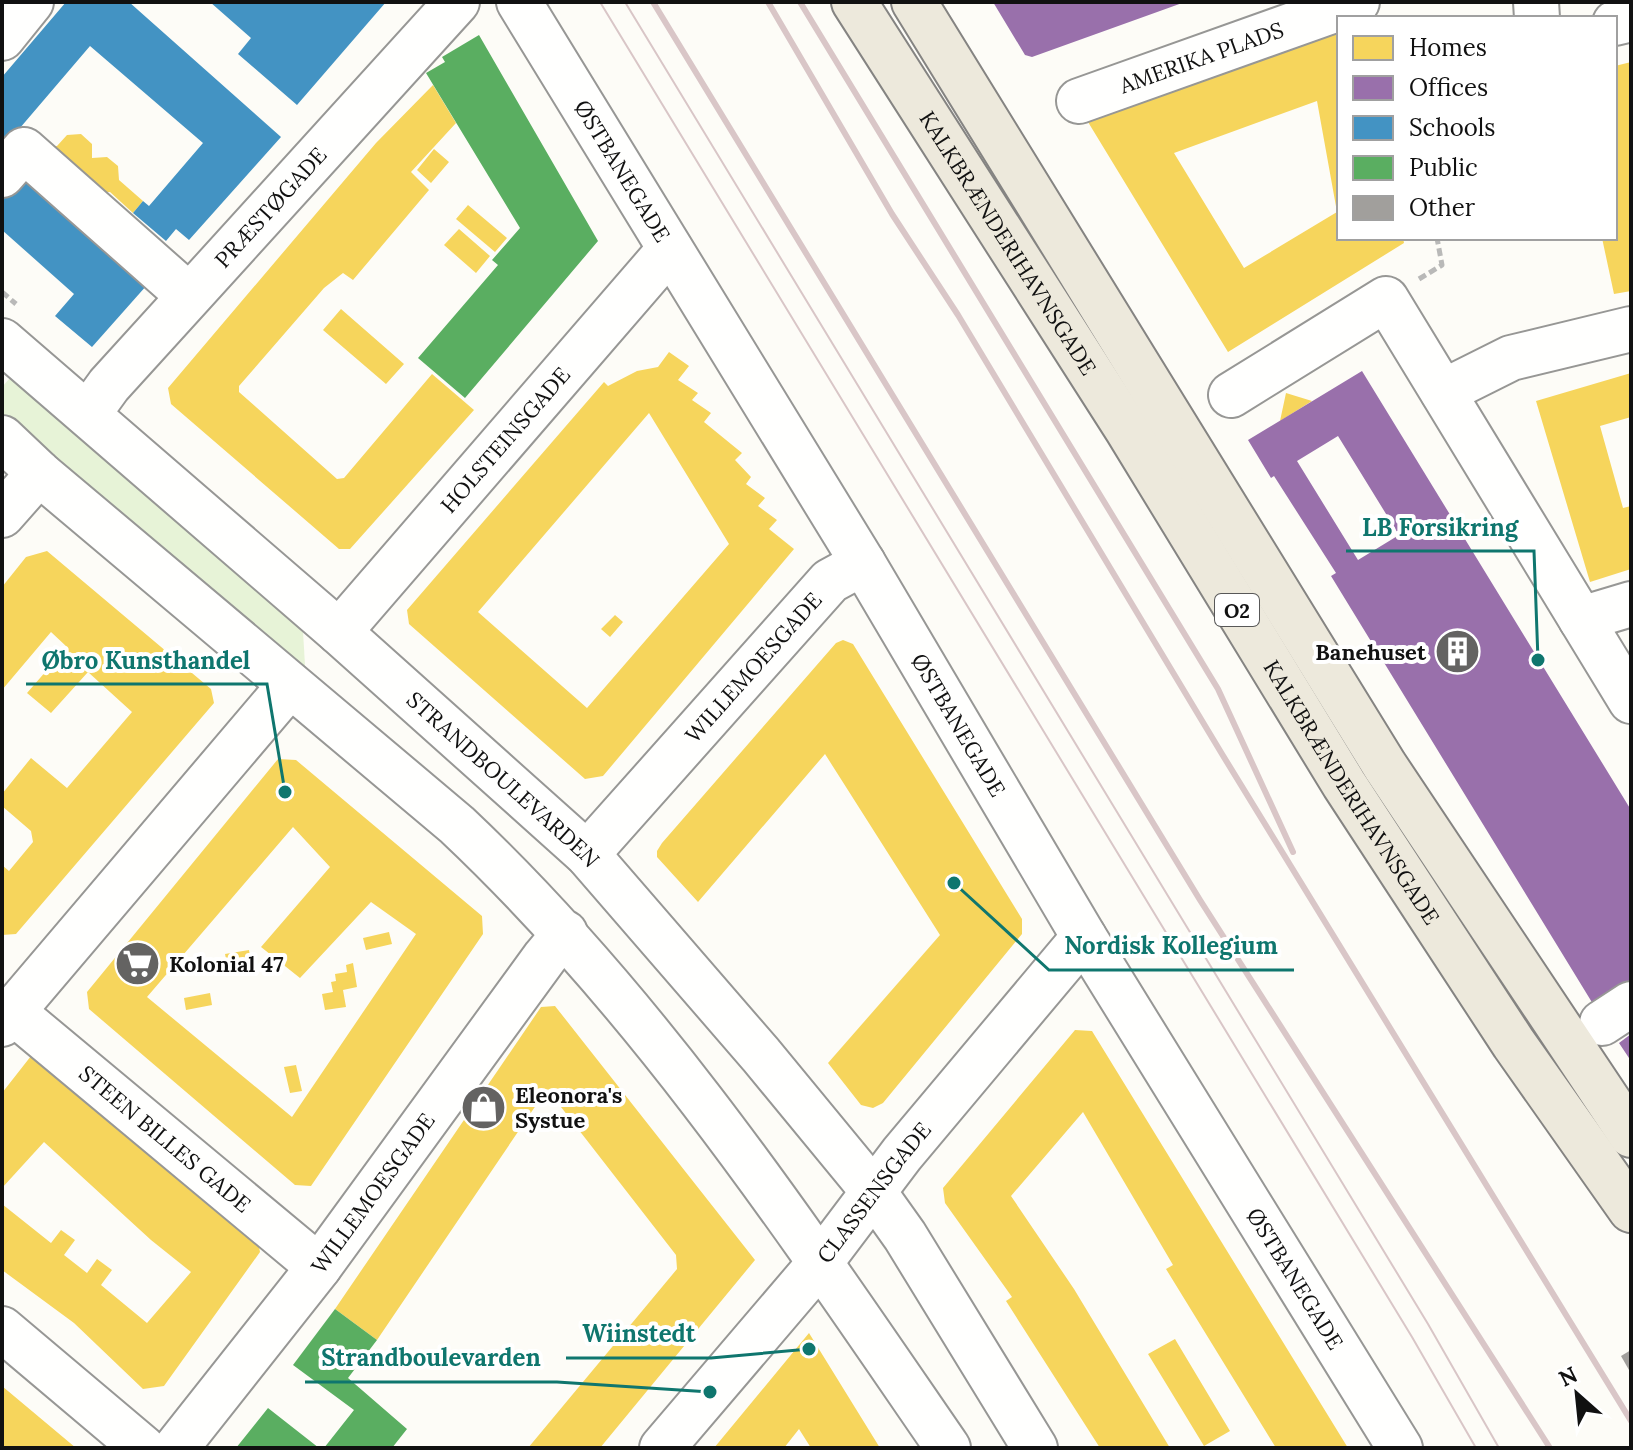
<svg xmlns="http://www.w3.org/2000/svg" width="1633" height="1450" font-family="Lora,serif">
  <rect width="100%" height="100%" fill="#fdfcf7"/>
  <path fill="#e7f3d7" d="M18,369L302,615L305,665L296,675L2,420V387Z"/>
  <path fill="#f6d55c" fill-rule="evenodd" d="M1339,32V238H1403L1404,243L1228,352L1088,122ZM1317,101L1337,212L1244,268L1174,153Z
    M1631,62V291L1614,294L1602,238H1615V66Z
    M433,85L456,123L411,172L429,190L353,280L343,273L324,288L239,386V392L337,479L344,478L432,374L474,410L350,549H339L171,404L168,388L376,143Z
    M81,134L92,144V158L107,157L118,166L119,180L143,201L133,213L110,192L96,193L43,147L57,146L67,135Z
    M434,149L449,162L431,183L417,170Z
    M468,205L507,238L495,252L456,219Z
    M459,229L490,256L476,273L444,245Z
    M341,309L404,364L386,384L323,330Z
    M669,352L689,366L678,380L698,393L692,400L711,413L704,422L742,453L735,460L751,477L746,484L765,498L758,506L777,520L769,529L794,549L603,776L585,779L409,624L407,610L604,382L608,386L637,371L658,367ZM649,413L729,544L587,708L478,612Z
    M1631,373V417L1600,426L1623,508L1631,506V569L1590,582L1536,401Z
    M1286,393L1312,401L1280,421Z
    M47,551L211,689L214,703L16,934L2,935V865L9,871L33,842L31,831L2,806V794L31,758L67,788L132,712L88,672L51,713L27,693L67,647L51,632L2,690V587L26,557Z
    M615,615L623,622L610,637L601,629Z
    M843,640L853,644L1022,919V934L883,1103L873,1108L861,1105L828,1063L940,935L825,754L698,902L657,857V851L662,843L836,643Z
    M278,759L296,760L482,916L483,934L311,1186L295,1185L89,1009L87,992ZM293,827L330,867L261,947L300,978L371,902L416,934L292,1117L147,997Z
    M389,932L392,944L366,950L363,938Z
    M249,950L252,969L229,973L225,954Z
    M353,963L357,987L343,990L346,1007L325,1010L322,994L333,992L331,982L336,981L335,974L347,972L346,965Z
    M210,993L212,1005L186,1010L184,998Z
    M555,1006L755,1260L600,1448H528L677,1269L676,1255L547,1089L377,1340L335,1309L541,1007Z
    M1075,1030L1092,1031L1348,1448H1276L1166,1269L1173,1265L1083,1112L1011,1196L1074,1289L1170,1448H1100L1006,1301L1012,1297L945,1203L943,1188Z
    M31,1056L42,1057L258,1242L260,1252L164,1386L143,1389L74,1323L2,1270V1204L51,1243L61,1230L75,1240L64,1255L87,1273L97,1259L112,1270L101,1285L147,1323L191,1272L151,1240L44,1142L2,1188V1093Z
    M296,1065L302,1091L290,1093L284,1067Z
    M809,1333L880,1448H811L799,1429L784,1448H714Z
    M1175,1339L1230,1431L1204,1446L1148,1354Z
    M2,1386L76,1448H2Z"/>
  <path fill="#9970ab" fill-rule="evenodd" d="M993,2H1185L1032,57L1025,55Z
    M1362,371L1631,810V981L1593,1004L1331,576L1336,573L1274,476L1271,478L1248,440ZM1338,436L1399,535L1358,560L1297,461Z
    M1631,1034V1061L1619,1043Z"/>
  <path fill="#4393c3" d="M66,2H129L281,137L189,240L176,229L166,241L133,213L143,201L149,206L203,143L90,46L2,149V77Z
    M210,2H386L297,105L238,54L251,38Z
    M19,171L147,285L92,347L55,316L74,294L2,230V191Z"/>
  <path fill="#5aae61" d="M479,35L598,241L465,398L418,358L498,265L492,260L520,228L426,73L445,62L442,57Z
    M335,1309L377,1340L348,1378L407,1429L392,1448H324L354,1410L293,1365Z
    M268,1408L319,1448H236Z"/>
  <path fill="#a19f9c" d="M1631,1350V1369L1629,1370L1621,1356Z"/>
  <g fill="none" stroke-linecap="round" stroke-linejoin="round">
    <defs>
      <g id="minor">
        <path id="s1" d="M519,2L863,563L1084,937L1400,1448"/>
        <path d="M1536,2L1537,18"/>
        <path d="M1615,23L1631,19"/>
        <path d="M2,38L31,2"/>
        <path id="s2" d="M1079,101L1357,2"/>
        <path d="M2,175L24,150L189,296"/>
        <path id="s3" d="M2,341L339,632L587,854L761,1055L873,1191L905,1236L1035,1448"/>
        <path d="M1443,392L1511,358L1631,329"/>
        <path d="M1231,395L1386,299L1631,701"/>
        <path id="s4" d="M88,414L109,385L457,2"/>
        <path d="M2,438L39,473L457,825C651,1008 798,1230 948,1448"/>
        <path d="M2,515L39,473"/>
        <path d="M1581,619L1631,604"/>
        <path id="s5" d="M339,632L670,249"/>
        <path id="s6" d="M587,854L830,581L863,563"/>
        <path id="s7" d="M13,1012L319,1267"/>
        <path d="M1602,1023L1631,1004"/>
        <path d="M2,1024L290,685"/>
        <path d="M2,1329L143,1448"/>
        <path id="s8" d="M176,1448L319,1267L545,957L565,933"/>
        <path id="s9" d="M662,1448L819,1264L902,1154L1084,937"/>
      </g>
      <g id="major">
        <path id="s10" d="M854,2L1127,429L1344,784L1514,1044L1631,1210"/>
        <path d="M914,2L1385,766L1631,1135"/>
      </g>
    </defs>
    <use href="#minor" stroke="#979795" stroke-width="48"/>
    <use href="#major" stroke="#858482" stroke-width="48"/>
    <path stroke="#b9b9b8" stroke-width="5" stroke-dasharray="8 4" stroke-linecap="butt" d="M1419,279L1442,265L1437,238
      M2,292L16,304"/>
    <use href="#minor" stroke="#fffffe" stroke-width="44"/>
    <use href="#major" stroke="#ede9dc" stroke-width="44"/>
    <path stroke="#d9c6c7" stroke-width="2" d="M600,2L1412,1337L1476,1448
      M625,2L1428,1324L1499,1448"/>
    <path stroke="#d9c6c7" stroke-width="6" d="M653,2L1200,900L1550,1448
      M768,2L892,214L958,315L1222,754L1631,1421
      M800,2L1218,689L1293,852"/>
  </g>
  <defs>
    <symbol id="building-disc" viewBox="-11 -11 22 22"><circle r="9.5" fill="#646362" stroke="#fff"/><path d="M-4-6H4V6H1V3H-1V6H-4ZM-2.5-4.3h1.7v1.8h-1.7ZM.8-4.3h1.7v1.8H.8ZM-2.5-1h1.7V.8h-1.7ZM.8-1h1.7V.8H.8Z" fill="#fff"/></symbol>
    <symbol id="supermarket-disc" viewBox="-11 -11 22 22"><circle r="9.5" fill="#646362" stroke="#fff"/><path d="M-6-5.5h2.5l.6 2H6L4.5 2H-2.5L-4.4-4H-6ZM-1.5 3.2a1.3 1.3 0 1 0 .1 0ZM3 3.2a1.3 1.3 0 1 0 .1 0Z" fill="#fff"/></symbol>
    <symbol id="shop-disc" viewBox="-11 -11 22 22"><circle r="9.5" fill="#646362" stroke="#fff"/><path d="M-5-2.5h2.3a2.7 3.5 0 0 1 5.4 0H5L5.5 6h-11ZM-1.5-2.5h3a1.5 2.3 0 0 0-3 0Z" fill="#fff"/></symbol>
  </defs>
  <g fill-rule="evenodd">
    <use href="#building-disc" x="1432" y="626" width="51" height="51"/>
    <use href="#supermarket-disc" x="112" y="938" width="51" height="51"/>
    <use href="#shop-disc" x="458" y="1082" width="51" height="51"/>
  </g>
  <g text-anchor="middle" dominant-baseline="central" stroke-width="8" stroke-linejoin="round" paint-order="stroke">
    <rect fill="#fff" stroke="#585858" stroke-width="2" x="1215" y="594" width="44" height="32" rx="6"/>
    <g font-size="20" font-weight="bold" fill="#111">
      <text x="1237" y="610">O2</text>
    </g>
    <g font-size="22" fill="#111" stroke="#fff">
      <text stroke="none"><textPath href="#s2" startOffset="130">AMERIKA PLADS</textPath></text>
      <text stroke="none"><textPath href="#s1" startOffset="198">ØSTBANEGADE</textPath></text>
      <text stroke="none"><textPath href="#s4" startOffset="276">PRÆSTØGADE</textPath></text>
      <text stroke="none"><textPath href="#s10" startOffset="286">KALKBRÆNDERIHAVNSGADE</textPath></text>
      <text stroke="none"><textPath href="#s5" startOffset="254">HOLSTEINSGADE</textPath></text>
      <text stroke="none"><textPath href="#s6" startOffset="250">WILLEMOESGADE</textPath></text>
      <text stroke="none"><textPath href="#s1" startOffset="846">ØSTBANEGADE</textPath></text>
      <text stroke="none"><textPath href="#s3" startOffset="666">STRANDBOULEVARDEN</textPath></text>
      <text stroke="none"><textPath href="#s10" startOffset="934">KALKBRÆNDERIHAVNSGADE</textPath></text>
      <text stroke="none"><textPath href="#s7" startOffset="198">STEEN BILLES GADE</textPath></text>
      <text stroke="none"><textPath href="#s8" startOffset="322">WILLEMOESGADE</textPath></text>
      <text stroke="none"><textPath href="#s9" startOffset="332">CLASSENSGADE</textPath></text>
      <text stroke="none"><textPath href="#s1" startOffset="1494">ØSTBANEGADE</textPath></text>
    </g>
    <g font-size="22" font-weight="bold" fill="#111" stroke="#fff" text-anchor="start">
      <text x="1426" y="652" text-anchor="end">Banehuset</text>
      <text x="169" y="964">Kolonial 47</text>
      <text x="515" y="1095">Eleonora's<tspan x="515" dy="25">Systue</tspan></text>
    </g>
  </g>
  <path fill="none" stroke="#0f766e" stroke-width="3" d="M1538 660L1534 551H1346M285 792L267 684H26M954 883L1049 970H1294M809 1349L711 1358H566M710 1392L557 1382H305"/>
  <g fill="#0f766e" stroke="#fff" stroke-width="3">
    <circle cx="1538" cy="660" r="8"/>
    <circle cx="285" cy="792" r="8"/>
    <circle cx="954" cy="883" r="8"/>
    <circle cx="809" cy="1349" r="8"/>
    <circle cx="710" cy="1392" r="8"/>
  </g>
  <g font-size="24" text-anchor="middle" font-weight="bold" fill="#0f766e" stroke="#fff" stroke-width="8" stroke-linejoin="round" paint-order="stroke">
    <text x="1440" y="536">LB Forsikring</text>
    <text x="146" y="669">Øbro Kunsthandel</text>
    <text x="1171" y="954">Nordisk Kollegium</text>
    <text x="639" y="1342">Wiinstedt</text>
    <text x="431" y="1366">Strandboulevarden</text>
  </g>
  <rect width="1633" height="1450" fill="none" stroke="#111111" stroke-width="8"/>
  <rect x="1337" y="16" width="280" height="224" fill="#ffffff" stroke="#a0a0a0" stroke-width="2"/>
  <rect x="1353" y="36" width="40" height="24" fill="#f6d55c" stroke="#a0a0a0" stroke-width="2"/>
  <text x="1409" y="56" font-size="24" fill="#111111">Homes</text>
  <rect x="1353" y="76" width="40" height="24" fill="#9970ab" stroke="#a0a0a0" stroke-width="2"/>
  <text x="1409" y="96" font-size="24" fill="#111111">Offices</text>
  <rect x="1353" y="116" width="40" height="24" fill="#4393c3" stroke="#a0a0a0" stroke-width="2"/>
  <text x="1409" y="136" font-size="24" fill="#111111">Schools</text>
  <rect x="1353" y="156" width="40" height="24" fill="#5aae61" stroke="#a0a0a0" stroke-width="2"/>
  <text x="1409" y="176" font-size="24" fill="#111111">Public</text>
  <rect x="1353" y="196" width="40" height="24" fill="#a19f9c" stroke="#a0a0a0" stroke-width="2"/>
  <text x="1409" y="216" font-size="24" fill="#111111">Other</text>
  <g transform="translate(1577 1394) rotate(333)" stroke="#ffffff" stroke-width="6" paint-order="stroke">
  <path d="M0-6L14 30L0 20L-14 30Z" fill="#111111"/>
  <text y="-12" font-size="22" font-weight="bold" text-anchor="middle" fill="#111111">N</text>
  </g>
</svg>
